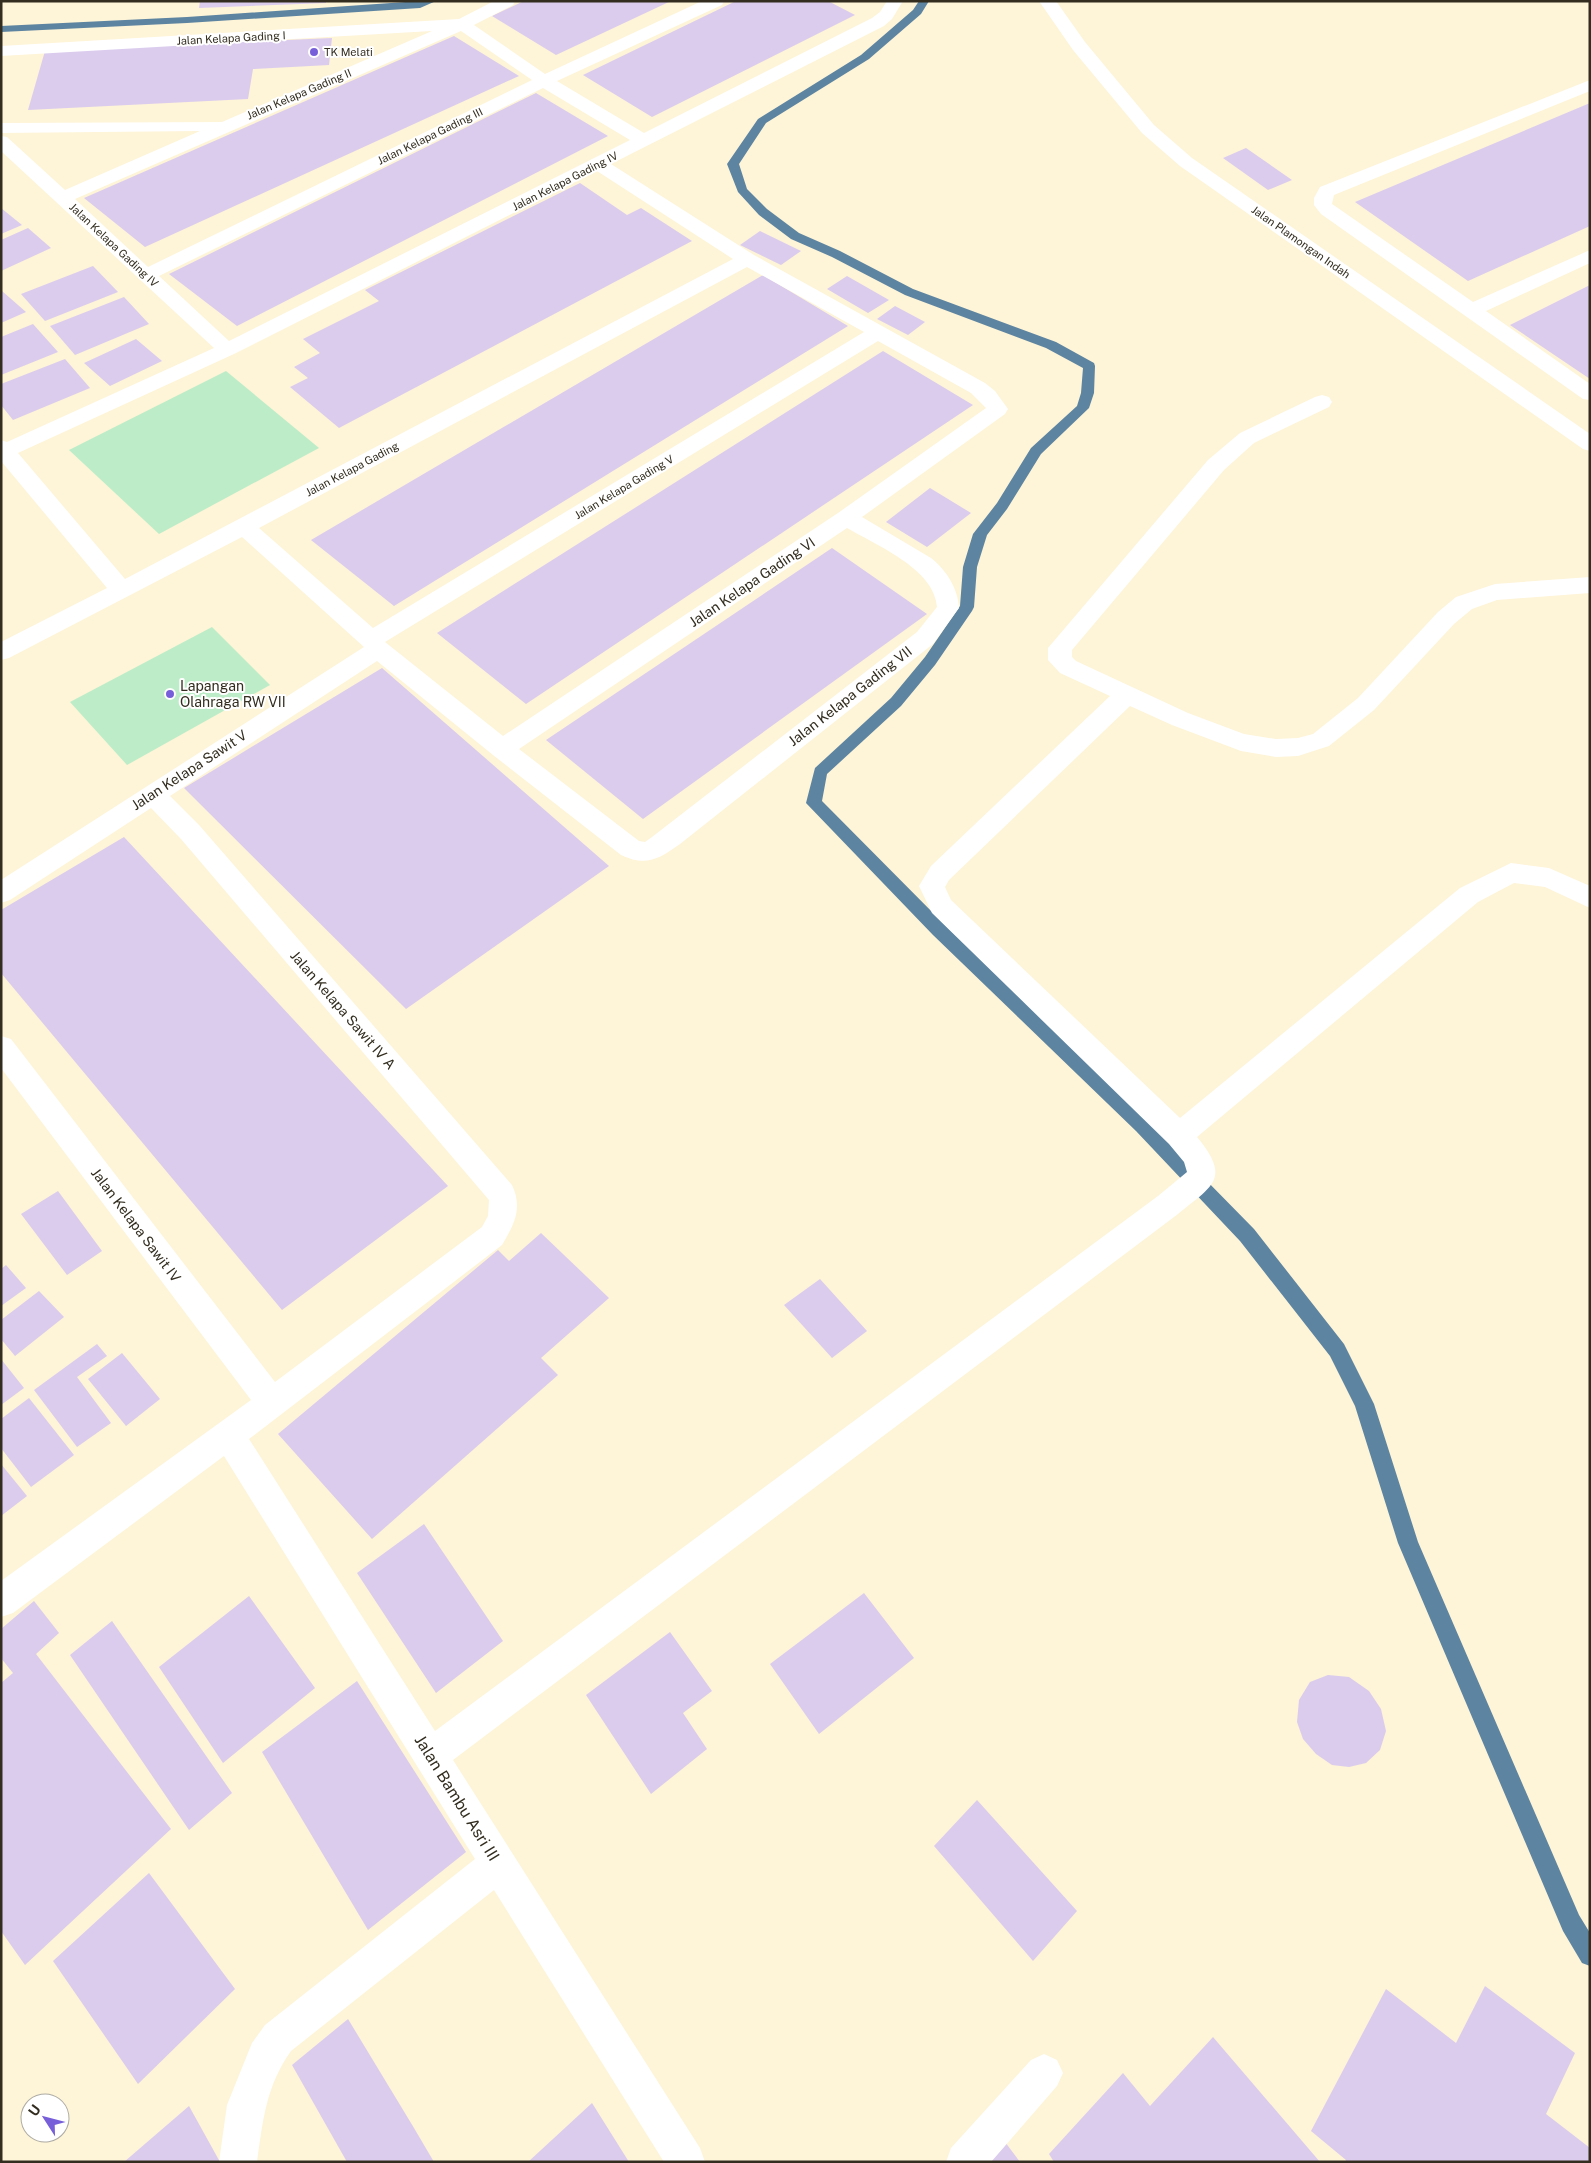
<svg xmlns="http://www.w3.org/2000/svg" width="1591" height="2163" font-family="'Public Sans',sans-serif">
  <rect width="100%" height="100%" fill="#fef4d7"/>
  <path fill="#bcedc8" d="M226,371L319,448L159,534L69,450Z
    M212,627L270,685L127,765L70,702Z"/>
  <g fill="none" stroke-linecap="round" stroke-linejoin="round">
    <path fill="#5d84a1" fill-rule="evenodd" d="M420,1H436L420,8L187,23L1,32V26L187,17Z
      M919,1H929L921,14L869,59L766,123L739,164L747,189L767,209L799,233L840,251L913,289L1056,342L1094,363L1095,366L1094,393L1089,408L1041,454L1007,509L987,535L977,567L974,607L972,611L935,665L901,706L827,774L822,801L945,925L1148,1121L1254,1229L1344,1344L1374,1404L1418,1542L1579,1915L1590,1933V1966L1582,1963L1563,1931L1398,1543L1355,1406L1330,1356L1240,1241L1136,1131L933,935L806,803L815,768L891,698L925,657L960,606L963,567L973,534L997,503L1031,448L1077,406L1081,393L1083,368L1046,348L905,295L832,257L791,239L759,215L738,192L727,164L758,119L861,55L913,10Z"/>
  </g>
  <path fill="#dbccee" d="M200,1H326V3L199,8Z
    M524,1H671L556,55L492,16Z
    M736,1H828L855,15L652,117L583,75Z
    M454,36L519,76L145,247L84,198Z
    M332,38L329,65L253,69L248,99L28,110L45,51Z
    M536,93L608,136L237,326L169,274Z
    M1590,103V226L1468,281L1355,202Z
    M1246,148L1292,180L1268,190L1223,158Z
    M580,183L627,215L641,208L692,241L339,428L290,387L308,378L294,367L320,353L303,339L379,301L365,290Z
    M1,208L22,225L1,234Z
    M28,228L51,248L1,271V240Z
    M760,231L801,251L781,265L740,245Z
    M93,266L118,292L45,321L21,294Z
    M763,275L848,326L394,606L311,540Z
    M847,276L889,300L868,313L827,289Z
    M1590,285V379L1510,325Z
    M1,291H2L26,312L1,323Z
    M124,297L149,324L75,355L50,326Z
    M895,306L925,322L908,335L877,319Z
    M33,324L58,352L1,375V337Z
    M136,339L162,361L110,386L84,363Z
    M883,351L973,405L526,704L437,633Z
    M65,359L90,388L13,420L1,405V384Z
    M930,488L971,513L927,547L886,522Z
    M832,548L927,614L643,819L546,740Z
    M382,668L609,866L406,1009L184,788Z
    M124,837L448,1186L282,1310L1,973V910Z
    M58,1191L102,1251L67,1275L21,1214Z
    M541,1233L609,1298L541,1358L558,1375L372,1539L278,1434L498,1250L509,1261Z
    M6,1265L26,1288L1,1306V1269Z
    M820,1279L867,1331L832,1358L784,1305Z
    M39,1291L64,1317L15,1356L1,1339V1320Z
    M97,1344L107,1356L77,1377L111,1423L77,1447L34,1390Z
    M122,1353L160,1399L126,1426L88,1379Z
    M1,1359L24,1388L1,1405Z
    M29,1398L74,1455L31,1487L1,1448V1419Z
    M1,1464L27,1496L1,1516Z
    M424,1524L503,1641L436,1693L357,1573Z
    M864,1593L914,1658L819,1734L770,1664Z
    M249,1596L315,1688L223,1763L159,1667Z
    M34,1601L59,1633L36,1654L171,1829L25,1965L1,1931V1683L13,1673L1,1658V1629Z
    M112,1621L232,1793L189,1830L70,1655Z
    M670,1632L712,1691L683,1713L707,1749L651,1794L586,1695Z
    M1328,1675L1349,1677L1369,1691L1381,1709L1386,1731L1380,1750L1366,1763L1349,1767L1332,1765L1316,1754L1303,1739L1297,1722L1299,1700L1310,1682Z
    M357,1681L466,1852L368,1930L262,1752Z
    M977,1800L1077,1911L1033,1961L934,1846Z
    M149,1873L235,1989L138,2084L53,1961Z
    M1485,1986L1575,2053L1546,2114L1590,2148V2162H1345L1346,2160L1311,2131L1386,1989L1456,2043Z
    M348,2019L414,2128L434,2162H347L292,2065Z
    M1213,2037L1320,2162H1054L1049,2154L1123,2073L1150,2106Z
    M592,2103L629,2162H528Z
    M189,2106L220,2162H124Z
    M1005,2142L1020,2162H986Z"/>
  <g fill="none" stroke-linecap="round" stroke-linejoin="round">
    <path fill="#fff" fill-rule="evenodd" d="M494,1H515L513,5L474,25L545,74L702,1H724L722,5L557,81L644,133L872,18L880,12L887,1H903L892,19L884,26L611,164L754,255L985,383L995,391L1008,409L1005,414L862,517L931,558C946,570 958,588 959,608L933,644L680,844C659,859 646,867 621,855L493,755L377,661L170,796L199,825L512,1185C523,1208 514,1225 502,1245L249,1439L435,1731L1158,1196L1187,1172L1184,1162L1169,1144L932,913L919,886L931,866L1110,696L1060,673L1048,660V648L1208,460L1240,433L1315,397L1322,395L1329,397L1332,402L1329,407L1254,443L1224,470L1072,650V657L1076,661L1188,713L1244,734L1276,739L1298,738L1313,734L1358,698L1438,612L1456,597L1495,584L1590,577V593L1497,600L1472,609L1454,624L1374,710L1329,746L1298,756L1276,757L1241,751L1172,725L1130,706L949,880L945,887L951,900L1180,1118L1460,888L1511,863L1549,868L1590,886V908L1545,887L1514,883L1478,902L1197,1137C1232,1179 1212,1186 1178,1214L453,1760L700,2148L705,2162H664L494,1890L291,2051C266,2086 263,2120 257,2162H219L227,2105L252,2043L265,2025L475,1859L224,1456L13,1613L1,1617V1581L251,1400L1,1068V1036L11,1039L275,1382L482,1227L488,1216L489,1200L181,839L151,808L10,900L1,903V880L364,647L242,537L9,658L1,660V642L107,588L1,461V440L7,442L214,348L1,151V136L7,137L65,190L200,131L1,133V123L222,122L432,31L1,56V46L459,19ZM461,31L532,80L148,267L75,199ZM543,88L630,140L229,341L159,276ZM597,171L733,259L125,579L18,453L234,354ZM747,267L864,332L373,628L259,528ZM878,341L971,393L986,408L838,513L503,736L385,642ZM847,528C876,545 935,569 937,607L917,632L652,837L645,842L639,841L519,749Z
      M1039,1H1056L1085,42L1154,125L1192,158L1590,434V451L1583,449L1180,166L1142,133L1073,50Z
      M1590,80V91L1334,195L1332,204L1335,206L1473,302L1590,250V263L1486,311L1590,384V400L1583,399L1321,214L1314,205V198L1320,187Z
      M1044,2054L1057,2060L1063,2073L1057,2086L991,2162H946L951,2148L1031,2060Z"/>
  </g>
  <g fill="#785fda" stroke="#fff" stroke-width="2">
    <circle cx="314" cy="52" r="5"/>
    <circle cx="170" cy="694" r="5"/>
  </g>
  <g text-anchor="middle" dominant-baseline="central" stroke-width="4" stroke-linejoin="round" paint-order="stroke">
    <g font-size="11" fill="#322d1f" stroke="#fff">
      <text transform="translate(231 38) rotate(-3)">Jalan Kelapa Gading I</text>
      <text transform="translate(299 94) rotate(-23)">Jalan Kelapa Gading II</text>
      <text transform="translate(430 136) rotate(-26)">Jalan Kelapa Gading III</text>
      <text transform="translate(565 181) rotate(-27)">Jalan Kelapa Gading IV</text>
      <text transform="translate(1301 242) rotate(35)">Jalan Plamongan Indah</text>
      <text transform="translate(114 245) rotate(43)">Jalan Kelapa Gading IV</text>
      <text transform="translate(352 469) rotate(-28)">Jalan Kelapa Gading</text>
      <text transform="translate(624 487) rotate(-31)">Jalan Kelapa Gading V</text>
    </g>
    <g font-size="11" fill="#322d1f" stroke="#fff" text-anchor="start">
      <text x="324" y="52">TK Melati</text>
    </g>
    <g font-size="14" fill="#322d1f" stroke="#fff">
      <text transform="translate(752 582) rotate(-34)">Jalan Kelapa Gading VI</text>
      <text transform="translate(850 696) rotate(-38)">Jalan Kelapa Gading VII</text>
      <text transform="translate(189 770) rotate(-33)">Jalan Kelapa Sawit V</text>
      <text transform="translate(343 1010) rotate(49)">Jalan Kelapa Sawit IV A</text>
      <text transform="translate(136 1225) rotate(53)">Jalan Kelapa Sawit IV</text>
    </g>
    <g font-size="14" fill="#322d1f" stroke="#fff" text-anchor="start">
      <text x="180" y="686">Lapangan<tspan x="180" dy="16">Olahraga RW VII</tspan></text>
    </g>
    <g font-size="16" fill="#322d1f" stroke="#fff">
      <text transform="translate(457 1798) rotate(58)">Jalan Bambu Asri III</text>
    </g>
  </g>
  <rect width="1591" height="2163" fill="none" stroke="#322d1f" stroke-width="5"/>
  <g transform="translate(45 2118) rotate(306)"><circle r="24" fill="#ffffff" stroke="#adaba5"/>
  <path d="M0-4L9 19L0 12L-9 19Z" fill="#785fda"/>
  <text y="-8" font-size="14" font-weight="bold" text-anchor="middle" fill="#322d1f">U</text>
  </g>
</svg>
